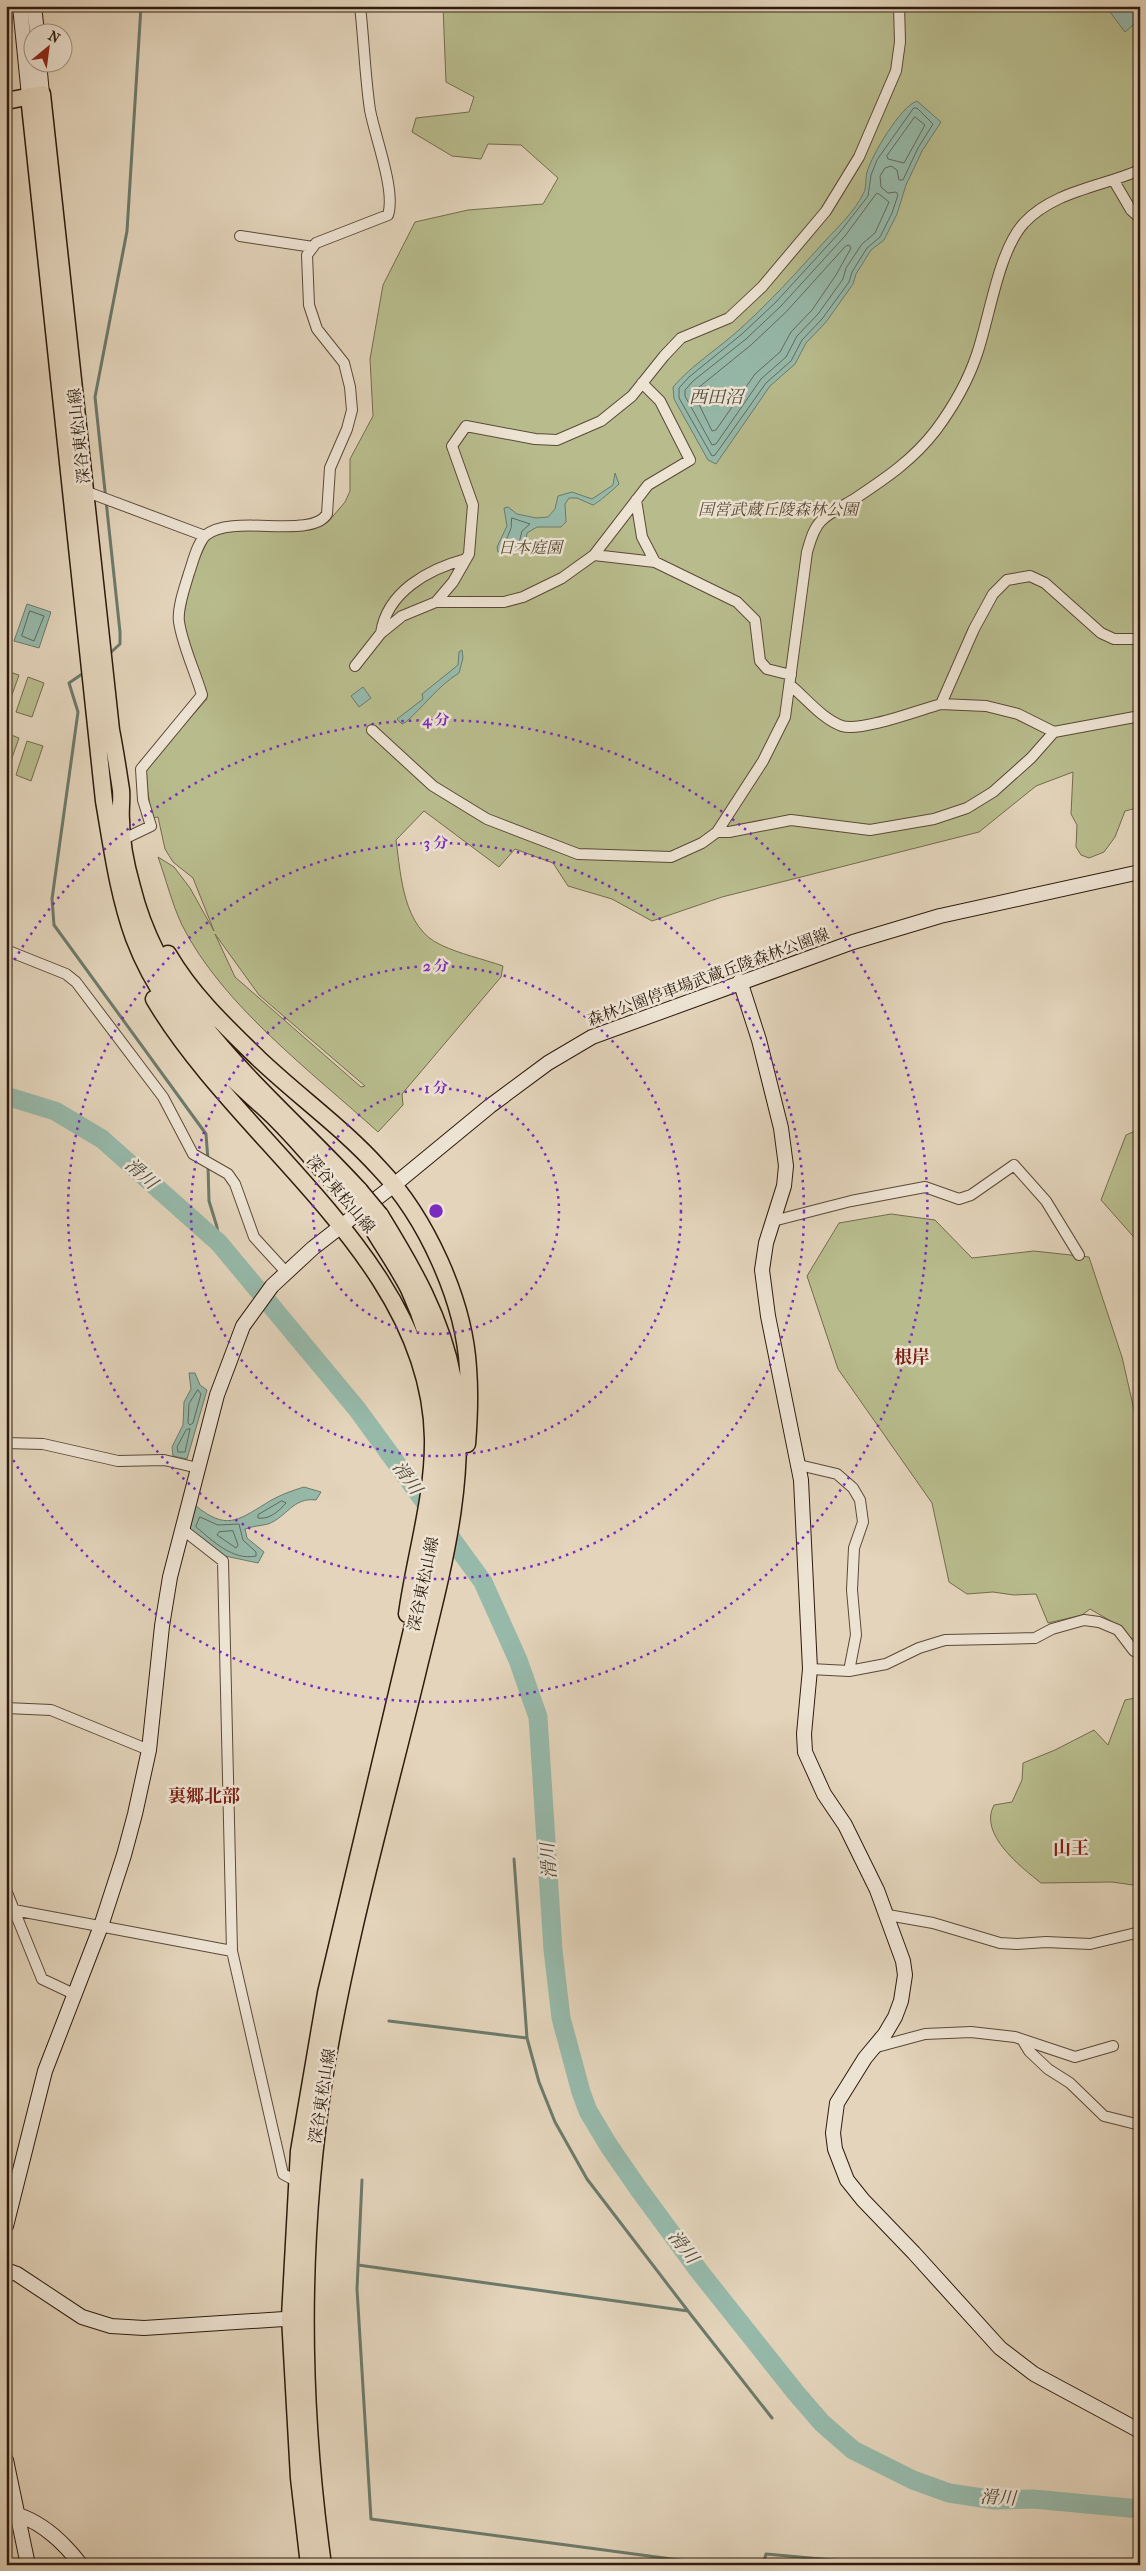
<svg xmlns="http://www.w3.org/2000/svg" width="1146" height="2571" font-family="'IM FELL French Canon','Noto Serif JP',serif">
  <rect width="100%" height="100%" fill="#e3d4bb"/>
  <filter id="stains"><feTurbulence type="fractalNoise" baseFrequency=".004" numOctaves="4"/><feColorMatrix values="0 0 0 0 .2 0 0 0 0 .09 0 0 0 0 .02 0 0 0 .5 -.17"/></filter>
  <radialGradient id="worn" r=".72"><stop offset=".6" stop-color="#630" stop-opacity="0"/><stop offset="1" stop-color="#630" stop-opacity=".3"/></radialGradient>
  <path fill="#b8bc8d" stroke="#736c4d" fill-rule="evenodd" d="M443,6H1140V804L1133,809L1125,811L1115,837L1104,852L1089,858L1081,855L1076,847L1077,825L1071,814L1073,772L1036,786L979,832L722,897L652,921L612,899L568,886L553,863L515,849L499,867L424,811L396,840C401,876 403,928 441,945C460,954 483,959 503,966L501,977L402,1094L403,1105L378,1132C312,1072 222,1005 182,925C172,904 166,879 158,857L174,867L190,888L214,931L193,878L173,862L165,849L158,817L152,818L145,774L148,766L207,699L182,625L188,593L199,559L208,540L220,532L319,526L328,522L345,502L350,491V459L373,416L370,359L383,285L415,222L468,210L543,204L558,178L521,145L488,144L481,159L452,156L412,132L416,118L469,112L474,97L446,82ZM215,934L259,995L365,1086L361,1087L235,977Z
    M6,671L19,675L7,709H6Z
    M28,677L44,683L32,717L16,712Z
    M6,733L19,738L7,772H6Z
    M27,741L43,746L31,781L16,775Z
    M1140,1129V1244L1101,1200L1126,1135Z
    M891,1214L935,1220L972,1258L1034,1251L1089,1257L1122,1357L1140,1436V1446L1134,1461H1140V1636L1129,1640L1116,1624L1090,1609L1082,1615L1048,1623L1036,1594L1014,1595L993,1592L967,1594L949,1582L932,1503L838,1369L807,1276L839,1223Z
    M1140,1697V1788H1135L1140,1793V1886L1112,1882L1041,1883C1021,1867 978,1834 994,1805L1012,1802L1022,1780L1023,1763L1055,1750L1094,1730L1108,1745L1125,1700Z"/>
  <path fill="#96b9aa" stroke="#6c7a6b" d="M1119,6H1129L1140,19L1125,32L1110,12Z
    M917,101L941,122L922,151L906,185L897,214L884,240L871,250L856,274L853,284L826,322L806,343L795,364L770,386L716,464L708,460L674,399L673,387C693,364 718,349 740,329C770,302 797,272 825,241C837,228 855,211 863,194C867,188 865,179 867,172C872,155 900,107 917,101Z
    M615,473L619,484C614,489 599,502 593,505L577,498H569L565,504L566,522L561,527H537L527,533L525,546L516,554L498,552L497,547L507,526L504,508L508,507L517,514L536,518L548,517L555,509L558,496L572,492L592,499L613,485Z
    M27,604L51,612L39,648L14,641Z
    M462,650L463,658L459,673C439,685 424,706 406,722L402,724L397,719L423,699L422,694L458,665L459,652Z
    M363,687L371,698L359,707L351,696Z
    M189,1373H195L200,1385L207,1390L187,1459L173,1456L172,1447L183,1425L184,1402L191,1389Z
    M304,1487L321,1492L316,1500C293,1497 287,1517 268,1524C260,1526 252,1526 245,1529L247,1538L264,1552L258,1563L225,1556L189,1529L196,1506C226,1530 237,1521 265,1504C277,1496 291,1491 304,1487Z"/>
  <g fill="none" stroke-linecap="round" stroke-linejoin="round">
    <path stroke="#626a5c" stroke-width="1" d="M914,108H917L933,124L918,148L903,180H899L897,170L891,166L885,168L880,176L881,187L888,193L896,192L898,195L892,213L880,237L867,248L852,272L849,282L822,319L802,340L791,361L766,383L715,455L712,456L679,398V388L689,377L742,334L776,302L840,232L868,196L871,175L877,160Z
      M915,117L925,125L904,163L888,159L887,156Z
      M879,194L889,202L875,233L862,244L846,268L843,279L818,314L797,336L786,357L761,379L716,444L712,445L685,396V390L693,381L746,339L781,306L845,236L876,194Z
      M846,246L849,245L851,248L836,275L812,310L791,332L780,352L755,374L716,430L712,431L693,392L751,345L786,312Z
      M512,518L530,524L522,531L519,543L510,549L504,546L511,528Z
      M30,611L44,616L34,641L22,636Z
      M198,1390L201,1394L193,1423L190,1425L188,1423L189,1404Z
      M190,1429L185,1452H178L177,1447L186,1430Z
      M282,1501L286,1503C279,1511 269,1520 258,1518V1515Z
      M200,1517L218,1525L239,1524L243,1540L256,1552V1556C233,1561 213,1541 196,1527Z
      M233,1531L238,1545L236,1548L217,1535L219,1532Z"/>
    <path stroke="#6c7a6b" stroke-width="3" d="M108,655L120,644V632L95,397L127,231L141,6
      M85,672L69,683L78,712L52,899L54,925L206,1134L208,1160
      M208,1166L209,1201L217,1227L219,1243
      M514,1859L527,2038L539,2082L555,2122L587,2179L688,2311
      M389,2021L527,2038
      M362,2180L357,2289L371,2519L717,2565
      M358,2265L688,2311L772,2418
      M763,2565L766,2554L888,2565"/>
    <path stroke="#96b9aa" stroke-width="19" d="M6,1096L55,1111L102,1139L219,1243L357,1409L483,1582L518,1660L538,1717L553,1950L561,2018L581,2092L588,2111L609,2146L638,2188L699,2271L796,2393L822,2423L853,2450L913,2480L949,2493L995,2500L1033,2499L1140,2509"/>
    <defs>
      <path id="street" d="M6,35L8,6
        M1114,181L1131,210L1140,218
        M240,236L313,247
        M82,490L205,536
        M636,500L642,537L655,562
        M594,555L655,562L737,602L755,620L760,661L767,669L791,675
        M436,602H504L523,597L562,578L594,555L648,485L690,460L660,401L642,383
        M381,633C387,592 428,569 466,559
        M355,666L381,633L402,616L436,602L453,582L469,554L473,505L452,446L466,426L535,439L557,440L601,421L632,396L664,356L681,338L729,318L762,287L826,211L859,157L896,71L900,42L899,6
        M790,685C806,698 822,719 842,726C861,732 919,710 941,704L974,629L993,594L1007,580L1030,576L1045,583L1101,633L1114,639H1140
        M941,704L986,706L1018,714L1054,732
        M372,730L433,786L487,819L578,854L671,857L702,843L717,832L763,761L785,717L807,552C810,542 813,529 821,521C830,512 845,505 856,498C886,478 913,460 936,430C953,407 968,381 977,354C990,316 998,252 1024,223C1054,191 1101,187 1140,170
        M717,832H729L791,820L870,830L934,819L967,808L993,792L1031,758L1054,732L1140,716
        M128,837L151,826L143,800L141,769L202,695C195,671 183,647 179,622C177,608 185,587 189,573C193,562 197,543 206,535C233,513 311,540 327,514L330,468L347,429L352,410L350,387L344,363L317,329L309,305L307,255L316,243L388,215C396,191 375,137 370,110C365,76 364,41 360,6
        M6,950L66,974L76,982L163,1097L193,1154L228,1174L235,1184L254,1237L286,1272
        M773,1221L851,1201L925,1187L959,1199L971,1195L1014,1165L1046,1201L1079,1255
        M6,1443L43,1444L118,1461L164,1460L198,1468
        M799,1465L837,1474L853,1488L860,1500L863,1522L854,1548L852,1590L856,1635L849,1671L810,1669
        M182,1529L223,1561L232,1951L283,2174L296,2181
        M849,1671L886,1664L919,1648L945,1640L1035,1638L1052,1629L1084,1620L1099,1622L1118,1630L1134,1651
        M6,1708L51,1710L149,1750
        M6,1890L14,1910
        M888,1915L933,1923L1000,1943L1017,1944L1046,1942L1090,1944L1140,1932
        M76,1995L42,1979L14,1910L232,1951
        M1023,2041L1029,2051L1048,2069L1070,2083L1104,2116L1140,2125
        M873,2048L925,2034L971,2032L1015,2037L1075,2057L1113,2046"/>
      <path id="secondary" d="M20,6L29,96
        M34,6L37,32
        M39,62L42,94
        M740,981L759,1040L781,1128L786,1166L784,1186L766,1243L762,1270L768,1316L801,1480L810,1669L804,1734L805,1752L824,1794L845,1825L877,1890L903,1961L905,1975L901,2001L895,2017L885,2034L865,2058L837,2103L833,2133L835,2149L847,2180L863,2200L914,2253L1000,2348L1034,2374L1140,2431
        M6,2226L45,2071L101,1926L124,1855L135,1814L149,1750L162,1626L170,1577L217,1395L243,1326L272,1286L313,1248L394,1185L490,1106L548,1063L592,1037L853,942L940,916L1140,872
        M6,2270L17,2274L82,2317L111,2326L144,2328L299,2318
        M6,2460L28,2565
        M18,2515C43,2523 65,2544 81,2565"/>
      <path id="primary" d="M29,96L104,801C112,847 118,894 134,938C152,986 186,1033 223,1069C240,1087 260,1103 278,1121C303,1146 325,1174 349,1200
        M6,101L42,94L111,730C115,750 118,770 121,790C122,800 120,810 121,820C121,842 126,866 132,887C163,1015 275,1098 360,1191
        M168,954C192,995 225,1026 259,1059C298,1096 343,1128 379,1168C426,1217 464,1300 468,1368C470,1393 469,1419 467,1444
        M154,999C239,1143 430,1260 433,1438C434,1497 415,1556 407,1614
        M309,2565L299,2478L290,2317L299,2151L326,1993L429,1558C434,1532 440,1505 443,1479C449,1414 436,1348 409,1289C398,1267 382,1245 370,1224
        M323,2565C300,2401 299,2237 325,2073C347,1939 385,1806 417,1674C440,1578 470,1478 453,1379C442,1318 412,1267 380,1215"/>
    </defs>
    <use href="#street" stroke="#5b4938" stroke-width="12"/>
    <use href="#secondary" stroke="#2e1b0d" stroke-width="16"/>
    <use href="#primary" stroke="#2e1b0d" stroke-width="19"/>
    <use href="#street" stroke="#ede3d3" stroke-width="10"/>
    <use href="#secondary" stroke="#ede3d3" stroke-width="14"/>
    <use href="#primary" stroke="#e3d4bb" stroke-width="16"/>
    <defs>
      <path id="primary-bridge" d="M360,1191L380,1215
        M349,1200L370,1224"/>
    </defs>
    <use href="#primary-bridge" stroke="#2e1b0d" stroke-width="19" stroke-linecap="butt"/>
    <use href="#primary-bridge" stroke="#e3d4bb" stroke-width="16"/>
  </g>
  <g fill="none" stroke="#7b2cbf" stroke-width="2.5" stroke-dasharray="2.5 5">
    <circle cx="436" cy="1211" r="123"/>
    <circle cx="436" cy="1211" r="245"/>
    <circle cx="436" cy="1211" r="368"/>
    <path d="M7 973A491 491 0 1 1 7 1449"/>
  </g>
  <g text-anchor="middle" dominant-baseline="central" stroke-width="5" stroke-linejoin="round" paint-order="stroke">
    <g font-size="16" fill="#2e1b0d" stroke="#ede3d3">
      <text transform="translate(79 436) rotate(-96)">深谷東松山線</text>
      <text transform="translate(708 977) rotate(-20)">森林公園停車場武蔵丘陵森林公園線</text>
      <text transform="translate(341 1194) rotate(50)">深谷東松山線</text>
      <text transform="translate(423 1584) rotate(-78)">深谷東松山線</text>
      <text transform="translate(322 2096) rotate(-81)">深谷東松山線</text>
    </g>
    <g font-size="16" font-style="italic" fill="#574b33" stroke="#ede3d3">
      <text x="778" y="509">国営武蔵丘陵森林公園</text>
      <text x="530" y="547">日本庭園</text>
    </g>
    <g font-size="18" font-style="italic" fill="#4d4a3c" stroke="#ede3d3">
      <text x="716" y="397">西田沼</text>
      <text transform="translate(141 1174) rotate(42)">滑川</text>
      <text transform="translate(407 1478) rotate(54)">滑川</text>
      <text transform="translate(549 1861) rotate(-94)">滑川</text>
      <text transform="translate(683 2247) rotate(52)">滑川</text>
      <text transform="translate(998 2498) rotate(3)">滑川</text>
    </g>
    <g font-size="18" font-weight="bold" fill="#7a1f14" stroke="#ede3d3">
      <text x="912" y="1357">根岸</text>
      <text x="204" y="1796">裏郷北部</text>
      <text x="1071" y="1848">山王</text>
    </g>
  </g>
  <circle cx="436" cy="1211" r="8" fill="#7b2cbf" stroke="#ede3d3" stroke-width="2.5"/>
  <g font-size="15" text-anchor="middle" font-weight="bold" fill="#7b2cbf" stroke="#ede3d3" stroke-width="5" stroke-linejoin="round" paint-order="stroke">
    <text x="436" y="725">4 分</text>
    <text x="436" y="848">3 分</text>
    <text x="436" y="971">2 分</text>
    <text x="436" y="1093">1 分</text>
  </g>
  <rect width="1146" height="2571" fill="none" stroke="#e3d4bb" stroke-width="25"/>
  <rect x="8" y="8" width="1131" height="2556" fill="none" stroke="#2e1b0d" stroke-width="2.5"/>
  <rect x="12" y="12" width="1121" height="2546" fill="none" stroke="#2e1b0d"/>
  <g transform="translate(48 48) rotate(29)"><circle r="24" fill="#ede3d3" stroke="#a19384"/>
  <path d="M0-4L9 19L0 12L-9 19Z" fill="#8f2418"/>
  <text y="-8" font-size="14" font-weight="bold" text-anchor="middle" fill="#2e1b0d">N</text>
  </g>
  <rect width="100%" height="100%" filter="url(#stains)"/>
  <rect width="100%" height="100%" fill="url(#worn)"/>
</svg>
